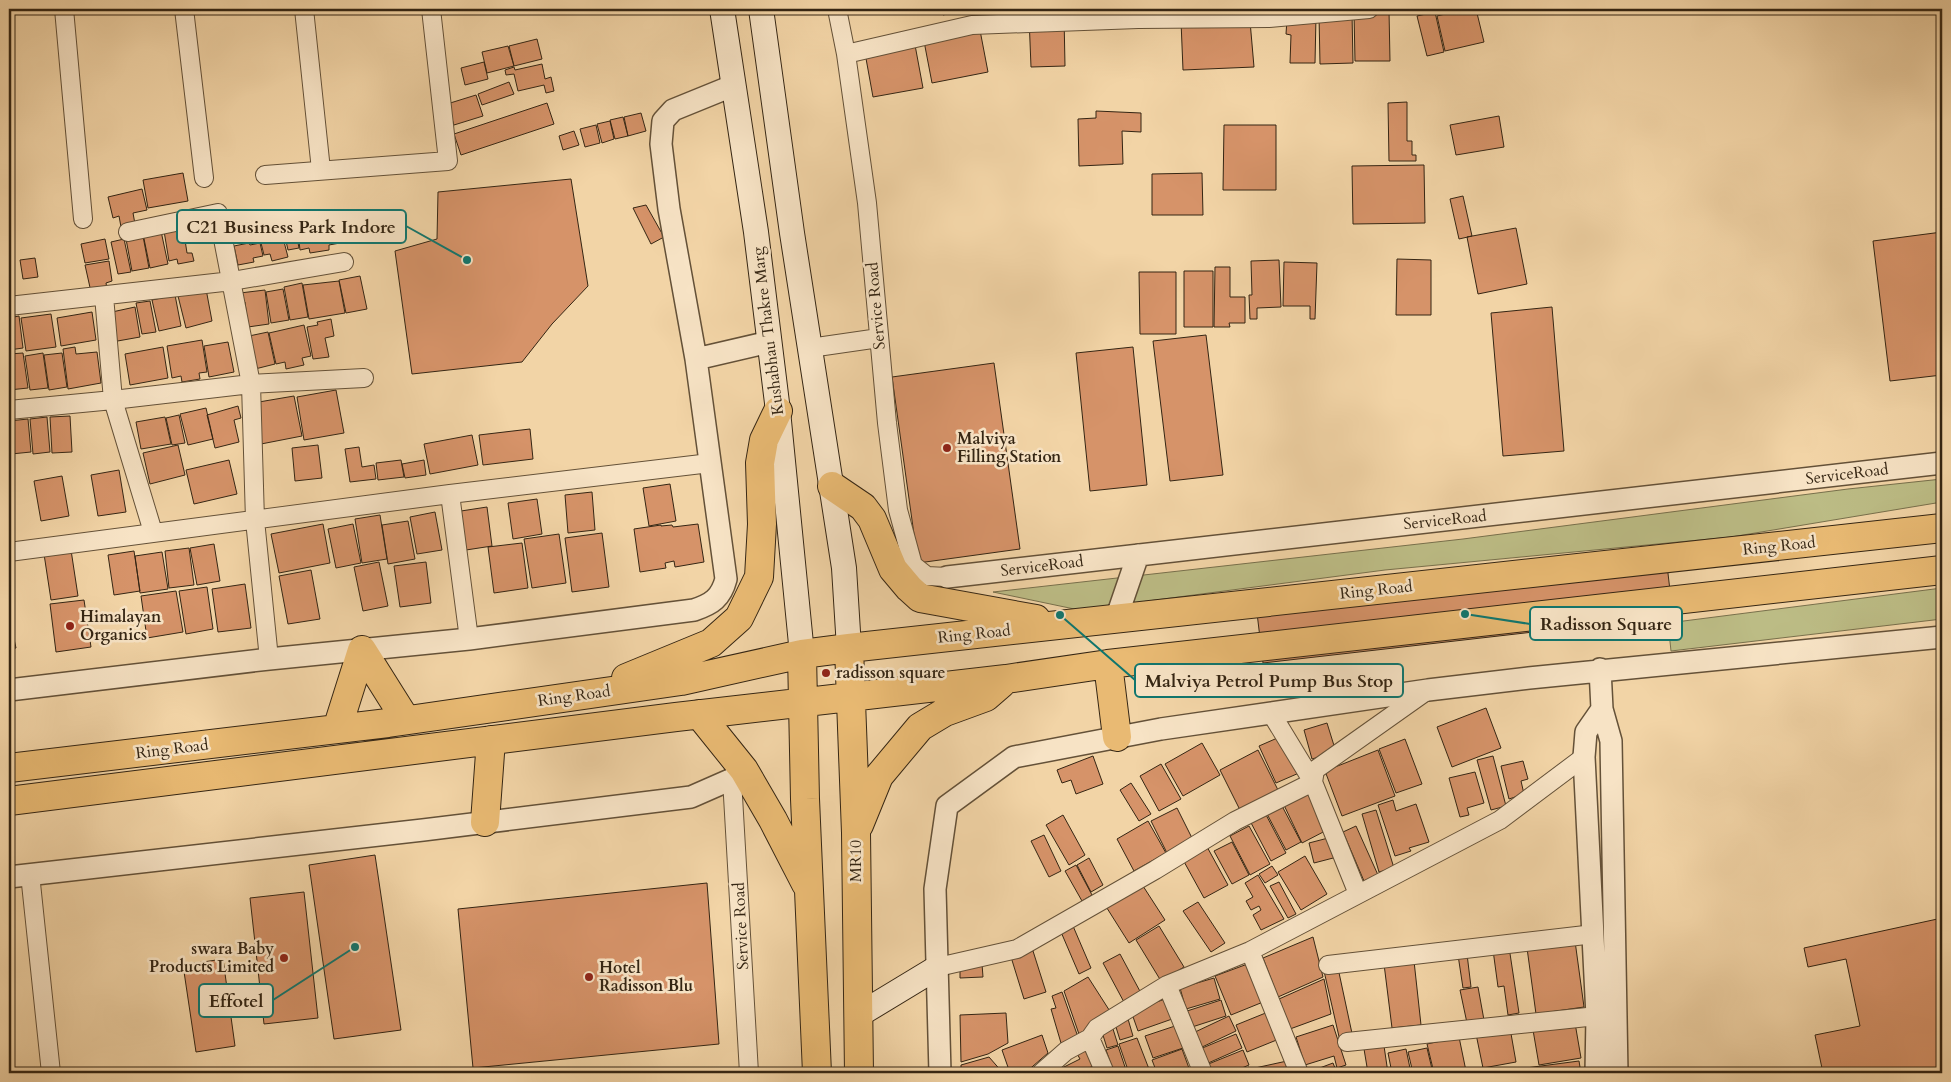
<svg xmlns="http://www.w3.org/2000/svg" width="1951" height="1082" font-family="Cardo,serif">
  <rect width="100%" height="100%" fill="#f2d4a6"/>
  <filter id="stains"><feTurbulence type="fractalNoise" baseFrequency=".004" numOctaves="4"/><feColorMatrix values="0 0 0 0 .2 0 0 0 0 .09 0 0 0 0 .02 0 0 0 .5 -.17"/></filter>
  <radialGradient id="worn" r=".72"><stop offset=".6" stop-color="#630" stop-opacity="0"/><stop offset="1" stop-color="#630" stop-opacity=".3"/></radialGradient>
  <path fill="#bcbc85" stroke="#78704c" d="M1942,479V502L1731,537L1385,570L1079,610L993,592L1463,539L1848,489Z
    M1942,588V619L1671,651L1668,623Z"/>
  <path fill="#d69369" stroke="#342513" d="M942,9H963V10L943,15Z
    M1466,9H1476L1484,42L1445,51L1437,16Z
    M1389,11L1390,61H1355L1354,12Z
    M1435,12L1444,52L1427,56L1417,16Z
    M1352,14L1353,63L1320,64L1319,15Z
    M1064,16L1065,66L1031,67L1029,17Z
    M1316,16L1315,63H1290L1291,35L1286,34L1287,19Z
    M1181,21H1250L1254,67L1183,70Z
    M979,25L988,72L932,83L923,36Z
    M537,39L542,59L514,66L509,46Z
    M915,45L923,88L873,97L865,53Z
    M508,46L514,66L487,73L482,52Z
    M484,62L488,79L465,85L461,68Z
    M542,64L545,79L551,77L554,91L546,93L544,85L518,91L514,74L506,75L505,70L514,67L515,70Z
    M509,82L514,94L482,105L478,94Z
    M476,95L483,116L454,125L447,104Z
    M1407,102V141H1412V155H1416V161H1389L1388,103Z
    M547,103L554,124L461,155L454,134Z
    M1096,111L1141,113V132L1122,131L1123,164L1079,166L1078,119L1096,118Z
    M641,113L646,131L628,136L624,117Z
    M1499,116L1504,147L1456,155L1450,125Z
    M623,117L628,136L615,139L610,120Z
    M610,121L614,139L602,143L597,124Z
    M596,125L600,143L585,147L580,129Z
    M1224,125H1276V190H1223Z
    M574,131L579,145L563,150L559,136Z
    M1424,165L1425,223L1353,224L1352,166Z
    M183,173L188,201L148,208L143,180Z
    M1202,173L1203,215H1152V174Z
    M571,179L588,286L552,324L522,362L412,374L395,251L437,239L438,192Z
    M142,189L147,210L133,213L135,224L121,227L119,216L113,218L108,197Z
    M1463,196L1472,236L1459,239L1450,199Z
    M646,205L664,237L651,244L633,208Z
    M335,211L340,243L329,245V250L310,253L309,248L300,250L296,216Z
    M293,217L299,248L288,250L284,232L269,235L267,227L282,224L281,220Z
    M256,222L260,238L239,243L235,227Z
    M183,227L187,253H192L194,261L178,264L177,259L169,261L164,231Z
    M1516,228L1527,284L1478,294L1467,237Z
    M161,231L168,264L150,268L143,234Z
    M1942,232V375L1890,381L1873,241Z
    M143,236L149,268L132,271L126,239Z
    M283,238L288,257L272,261L270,254L264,255L261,243Z
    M105,239L109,259L85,263L81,244Z
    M124,239L131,272L118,274L111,242Z
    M249,243L250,245L260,243L263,256L253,258L254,262L238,265L234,246Z
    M35,258L38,277L23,279L20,260Z
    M1397,259L1431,260V315H1396Z
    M1279,260L1281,307L1257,308V319H1250L1249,295H1252L1251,261Z
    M109,261L112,281L106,283L107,289L91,292L85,265Z
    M1284,262L1317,263L1315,319H1310V306H1283Z
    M1215,267H1230V297H1245V323H1229L1230,327H1214Z
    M1184,271H1213V327H1184Z
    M1139,272H1176V334H1140Z
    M360,276L367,309L346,313L339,280Z
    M339,281L345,313L309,319L303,285Z
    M302,283L308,317L290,320L284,287Z
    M206,289L212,321L186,328L178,296Z
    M283,289L289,320L271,323L266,292Z
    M265,290L269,324L248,327L245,302H242L240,293Z
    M175,295L181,326L159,331L152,300Z
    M150,301L156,332L142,334L136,303Z
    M135,307L140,337L112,342V312Z
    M1552,307L1564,451L1503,456L1491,313Z
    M92,312L96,340L61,346L57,318Z
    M51,314L56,347L26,351L21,318Z
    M19,316L23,348L9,350V318Z
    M331,319L334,336L325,338L329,357L313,359L307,327L318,325L317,322Z
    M304,325L311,356L302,358L304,365L286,369L285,362L276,364L269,333Z
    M268,332L275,364L251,370L249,336Z
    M1206,335L1223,475L1170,481L1153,341Z
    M202,340L207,372L199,373L200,379L182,382L181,376L172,378L167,346Z
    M228,342L234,372L209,377L204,346Z
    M75,347L76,354L97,352L101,383L68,389L63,349Z
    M163,347L168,378L130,385L125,354Z
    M1133,347L1147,485L1090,491L1076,353Z
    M23,353L28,388L9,390V354Z
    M43,353L48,388L30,390L25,356Z
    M62,353L67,387L49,390L44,355Z
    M994,363L1020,549L918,563L892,377Z
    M336,390L344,433L304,440L297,397Z
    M294,396L302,436L261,444L253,403Z
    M238,406L241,418L234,420L239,442L215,448L207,415Z
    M206,408L213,439L188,445L180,414Z
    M179,415L185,443L172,445L166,418Z
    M70,416L72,452L52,453L50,417Z
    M47,417L50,452L33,454L30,419Z
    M165,417L171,444L141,449L136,422Z
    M28,419L31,452L11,454L9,421Z
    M530,429L533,459L483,465L479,435Z
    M472,435L478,465L430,474L424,444Z
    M178,445L185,475L150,484L143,453Z
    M318,445L322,478L295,481L292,448Z
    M359,447L362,467L374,465L376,479L350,482L345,449Z
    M229,460L237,494L194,504L186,470Z
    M401,460L404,477L378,480L376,463Z
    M424,460L426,475L405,478L402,464Z
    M119,470L126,512L98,516L91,475Z
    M62,476L69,516L41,521L34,481Z
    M670,484L676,521L649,526L643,488Z
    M592,492L595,530L568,533L565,495Z
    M537,499L542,534L513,539L508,503Z
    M487,507L492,546L466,550L461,511Z
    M435,512L442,550L417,554L410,517Z
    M380,515L387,559L362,563L355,519Z
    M408,521L415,559L388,564L382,525Z
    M323,524L330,563L279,573L271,534Z
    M353,524L361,563L336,568L328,529Z
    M698,524L704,562L675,567L674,561L665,563L666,568L640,572L634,529L661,525V526L672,525L673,527Z
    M602,533L609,587L572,592L565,538Z
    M559,534L566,583L532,588L524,539Z
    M522,543L528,588L494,593L488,547Z
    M214,544L220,581L197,585L190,548Z
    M189,548L194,585L169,588L165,551Z
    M71,550L78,596L51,600L44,554Z
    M134,551L140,591L114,595L108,555Z
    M162,552L168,589L140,593L135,556Z
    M379,562L388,606L363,611L354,567Z
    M426,562L431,603L400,607L394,566Z
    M1667,565L1673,616L1263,663L1257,613Z
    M311,570L320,619L288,624L279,576Z
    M245,584L251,628L218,632L212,589Z
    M207,587L213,629L186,634L179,591Z
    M176,591L183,632L147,638L141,596Z
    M9,596H11L13,623L9,624Z
    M84,600L91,647L56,652L50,604Z
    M12,630L16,648L9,649V631Z
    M1486,708L1501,748L1452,767L1437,727Z
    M1327,723L1336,752L1312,759L1304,730Z
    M1282,736L1299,773L1276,783L1259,746Z
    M1405,739L1422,784L1396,793L1379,749Z
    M1202,743L1220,775L1183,796L1165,764Z
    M1258,750L1278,790L1240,810L1220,770Z
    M1378,750L1395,796L1342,816L1325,771Z
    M1093,756L1103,784L1076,794L1071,780L1062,783L1057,770Z
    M1493,756L1506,806L1491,810L1477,760Z
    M1523,761L1528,779L1521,781L1524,794L1509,799L1501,766Z
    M1161,764L1181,799L1159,811L1140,776Z
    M1475,772L1484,803L1467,808L1469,815L1460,817L1449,778Z
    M1131,783L1151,814L1139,821L1120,790Z
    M1309,790L1329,829L1302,843L1283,803Z
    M1393,800L1396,811L1416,804L1429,842L1409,848L1411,851L1395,856L1378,805Z
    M1282,806L1301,842L1286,850L1267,814Z
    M1177,808L1193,840L1167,853L1151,821Z
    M1376,810L1394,868L1379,872L1362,814Z
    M1264,811L1286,853L1271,861L1249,819Z
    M1063,815L1085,855L1069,865L1046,825Z
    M1148,821L1166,853L1134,871L1117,839Z
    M1249,826L1270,864L1250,875L1230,836Z
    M1356,826L1378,875L1364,881L1343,832Z
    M1044,835L1061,871L1049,877L1031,841Z
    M1332,837L1337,857L1314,863L1309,843Z
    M1232,842L1249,875L1232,884L1214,851Z
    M1206,845L1228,885L1204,898L1182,858Z
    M375,855L401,1030L334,1039L309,865Z
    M1305,856L1327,894L1301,910L1278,872Z
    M1089,858L1103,885L1091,892L1077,865Z
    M1076,865L1092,895L1082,901L1065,871Z
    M1272,866L1278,875L1265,883L1259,874Z
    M1258,875L1284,919L1261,930L1253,915L1261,910L1259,906L1251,910L1246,901L1253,897L1245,883Z
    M1279,882L1296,914L1288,918L1270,886Z
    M707,883L719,1044L473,1068L458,909Z
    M1143,886L1165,920L1129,943L1105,905Z
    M304,892L318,1018L264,1024L250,898Z
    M1198,902L1225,943L1211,952L1183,911Z
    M1942,918V1071L1930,1073H1823L1815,1035L1860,1026L1846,959L1808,967L1804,948Z
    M1073,926L1091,968L1079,974L1061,932Z
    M1159,926L1184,967L1161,981L1136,940Z
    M1313,937L1323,977L1278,997L1263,958Z
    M1575,941L1584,1007L1536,1014L1527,948Z
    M1509,947L1519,1013L1508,1015L1504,986L1498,987L1493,950Z
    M1033,951L1046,992L1024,999L1011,957Z
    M1120,954L1142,995L1125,1004L1103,963Z
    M1467,954L1471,987L1463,988L1458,955Z
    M223,959L235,1046L196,1052L183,965Z
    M1414,961L1421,1025L1392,1028L1384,964Z
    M1253,962L1268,1000L1231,1015L1215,976Z
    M960,964H982L983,977L960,978Z
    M1338,968L1353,1038L1340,1041L1324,971Z
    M1088,977L1113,1016L1080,1037L1064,991Z
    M1214,978L1220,999L1186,1009L1180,988Z
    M1324,979L1331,1014L1290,1029L1279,999Z
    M1478,987L1484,1020L1467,1023L1460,990Z
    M1062,992L1078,1037L1061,1043L1051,1009L1056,1008L1052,996Z
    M1168,998L1175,1018L1138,1031L1131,1011Z
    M1221,1000L1226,1016L1189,1028L1184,1012Z
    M1273,1010L1284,1037L1247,1052L1236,1025Z
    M1006,1013L1008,1043L988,1054L961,1062L960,1015Z
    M1229,1016L1236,1031L1200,1048L1193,1033Z
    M1128,1019L1133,1036L1120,1040L1115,1024Z
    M1575,1023L1581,1058L1539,1065L1533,1030Z
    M1178,1025L1186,1047L1153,1058L1145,1036Z
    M1333,1025L1346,1065L1337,1068L1334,1056L1305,1065L1296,1037Z
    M1510,1028L1516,1062L1483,1068L1476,1034Z
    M1113,1029L1118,1045L1107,1048L1102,1032Z
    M1236,1034L1242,1048L1206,1064L1200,1049Z
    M1042,1035L1048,1053L1025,1073H1010L1002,1050Z
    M1459,1037L1466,1071L1434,1073L1427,1044Z
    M1137,1038L1149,1069L1137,1073H1129L1119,1044Z
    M1083,1046L1093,1066L1079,1073H1060L1058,1070L1080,1059L1075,1050Z
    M1118,1046L1127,1073H1114L1106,1050Z
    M1384,1046L1388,1073H1368L1364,1049Z
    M1427,1048L1433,1073H1413L1408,1052Z
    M1182,1049L1190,1071L1185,1073H1157L1152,1060Z
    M1406,1049L1411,1073H1392L1388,1053Z
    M1243,1050L1249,1065L1230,1073H1210L1206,1065Z
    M989,1057L1003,1073H961V1065Z
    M1287,1061L1290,1073H1256L1255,1068Z
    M1579,1061L1581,1073H1503V1071Z
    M1333,1063L1337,1073H1309V1072Z
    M1249,1067L1252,1073H1232Z
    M142,1069V1073H100Z
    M284,1069V1073H232Z"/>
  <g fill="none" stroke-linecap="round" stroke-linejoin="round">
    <defs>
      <path id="minor" d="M64,9L83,219
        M184,9L204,178
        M304,9L321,170
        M837,9L846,54L867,203L887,423L898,510L913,565L927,576L947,577
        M846,54L972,25L1138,19L1269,18L1369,9
        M265,175L448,161L431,9
        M128,232L218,213L251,384L255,520L269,659
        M104,296L113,400L153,532
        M9,306L232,281L344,262
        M810,348L879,338
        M9,410L113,400L251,384L364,378
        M450,494L710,463
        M9,552L450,494L469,639
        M1271,713L1313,782L1358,894
        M732,779L749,1073
        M30,874L51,1073
        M1250,951L1299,1073
        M1328,965L1594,934
        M938,967L1017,949L1155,870L1235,821L1313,782L1315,770L1428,690
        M1167,985L1203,1073
        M1090,1038L1105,1073
        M1347,1042L1597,1016
        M1041,1073L1066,1051L1090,1038L1097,1028L1167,985L1250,951L1500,820L1584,757"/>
      <path id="tertiary" d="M696,359L769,342
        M947,577L1942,463
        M1116,619L1138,555
        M1600,669L1602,709L1611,741L1617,1073
        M9,690L269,659L469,639L694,610C712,604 721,598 726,579L696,359L669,209L661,144L663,121L673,110L732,86
        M9,877L423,830L691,797L732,779L744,770
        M940,1073L935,889L947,806L1014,757L1161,729L1428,690L1529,678L1942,637
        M1596,1073L1597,1016L1584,757L1586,732L1602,709"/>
      <path id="secondary" d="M722,9L756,232L778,411L802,654
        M761,9L792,233L844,568L849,648
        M857,1016L938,967"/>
      <path id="primary" d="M832,486L863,507L872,519L893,569L909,588L920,598L1036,619
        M849,648L856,833L859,1073
        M362,650L406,720
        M802,654L805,799L817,1073
        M1108,664L1117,737
        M626,678L711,643L739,618L759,577L762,524L760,463L764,440L778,411
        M699,714L744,770L773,820L806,884
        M337,729L362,650
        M9,768L388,723L681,681L802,654L849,648L1942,528
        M9,801L676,717L1006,679L1108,664L1942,570
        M485,822L491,740
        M859,825L879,776L920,727L945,712L986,697L1001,684"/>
    </defs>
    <use href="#minor" stroke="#645138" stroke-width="20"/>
    <use href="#tertiary" stroke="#645138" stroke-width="24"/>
    <use href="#secondary" stroke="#342513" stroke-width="26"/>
    <use href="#primary" stroke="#342513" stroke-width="30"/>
    <use href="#minor" stroke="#f7e3c5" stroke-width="18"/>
    <use href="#tertiary" stroke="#f7e3c5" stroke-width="21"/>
    <use href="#secondary" stroke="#f7e3c5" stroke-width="24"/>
    <use href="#primary" stroke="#e9ba73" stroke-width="28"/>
  </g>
  <g fill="#8f2418" stroke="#f7e3c5" stroke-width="2">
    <circle cx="947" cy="448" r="5"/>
    <circle cx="70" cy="626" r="5"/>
    <circle cx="826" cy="673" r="5"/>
    <circle cx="284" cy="958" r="5"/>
    <circle cx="589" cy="977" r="5"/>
  </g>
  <g text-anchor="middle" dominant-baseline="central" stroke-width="5" stroke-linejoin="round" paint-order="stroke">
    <g font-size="16" fill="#342513" stroke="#f7e3c5">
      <text transform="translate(876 306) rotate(-95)">Service Road</text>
      <text transform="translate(768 331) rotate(-97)">Kushabhau Thakre Marg</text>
      <text transform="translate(1847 474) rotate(-7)">ServiceRoad</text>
      <text transform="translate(1445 520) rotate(-6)">ServiceRoad</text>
      <text transform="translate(1779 546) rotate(-6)">Ring Road</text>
      <text transform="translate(1042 566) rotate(-7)">ServiceRoad</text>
      <text transform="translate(1376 590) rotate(-6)">Ring Road</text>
      <text transform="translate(974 634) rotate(-6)">Ring Road</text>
      <text transform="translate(574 696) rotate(-8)">Ring Road</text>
      <text transform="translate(172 749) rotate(-7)">Ring Road</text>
      <text transform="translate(856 861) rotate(-90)">MR10</text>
      <text transform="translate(741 926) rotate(-93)">Service Road</text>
    </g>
    <g font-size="16" font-weight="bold" fill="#342513" stroke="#f7e3c5" text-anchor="start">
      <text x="957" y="439">Malviya<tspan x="957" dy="18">Filling Station</tspan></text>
      <text x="80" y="617">Himalayan<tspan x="80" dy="18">Organics</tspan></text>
      <text x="836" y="673">radisson square</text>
      <text x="274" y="949" text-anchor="end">swara Baby<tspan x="274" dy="18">Products Limited</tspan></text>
      <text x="599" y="968">Hotel<tspan x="599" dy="18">Radisson Blu</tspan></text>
    </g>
  </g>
  <path fill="none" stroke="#0f766e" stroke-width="2" d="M467 260L406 226M1465 614L1530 624M1060 615L1135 680M355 947L273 1000"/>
  <g fill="#0f766e" stroke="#f7e3c5" stroke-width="2">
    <circle cx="467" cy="260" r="5"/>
    <circle cx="1465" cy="614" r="5"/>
    <circle cx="1060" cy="615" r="5"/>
    <circle cx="355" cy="947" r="5"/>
  </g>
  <g fill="#f7e3c5" stroke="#0f766e" stroke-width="2">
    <rect x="177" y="210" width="229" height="33" rx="5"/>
    <rect x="1530" y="607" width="152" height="33" rx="5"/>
    <rect x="1135" y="664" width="268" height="33" rx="5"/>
    <rect x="199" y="984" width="74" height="33" rx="5"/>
  </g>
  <g font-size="18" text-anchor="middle" font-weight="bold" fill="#342513">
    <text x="291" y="233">C21 Business Park Indore</text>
    <text x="1606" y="630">Radisson Square</text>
    <text x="1269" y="687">Malviya Petrol Pump Bus Stop</text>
    <text x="236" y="1007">Effotel</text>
  </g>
  <rect width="1951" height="1082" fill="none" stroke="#f2d4a6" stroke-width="30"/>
  <rect x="10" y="10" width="1931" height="1062" fill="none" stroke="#342513" stroke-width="2.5"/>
  <rect x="15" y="15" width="1921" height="1052" fill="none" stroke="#342513"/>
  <rect width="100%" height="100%" filter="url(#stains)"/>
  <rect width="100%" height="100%" fill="url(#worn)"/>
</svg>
